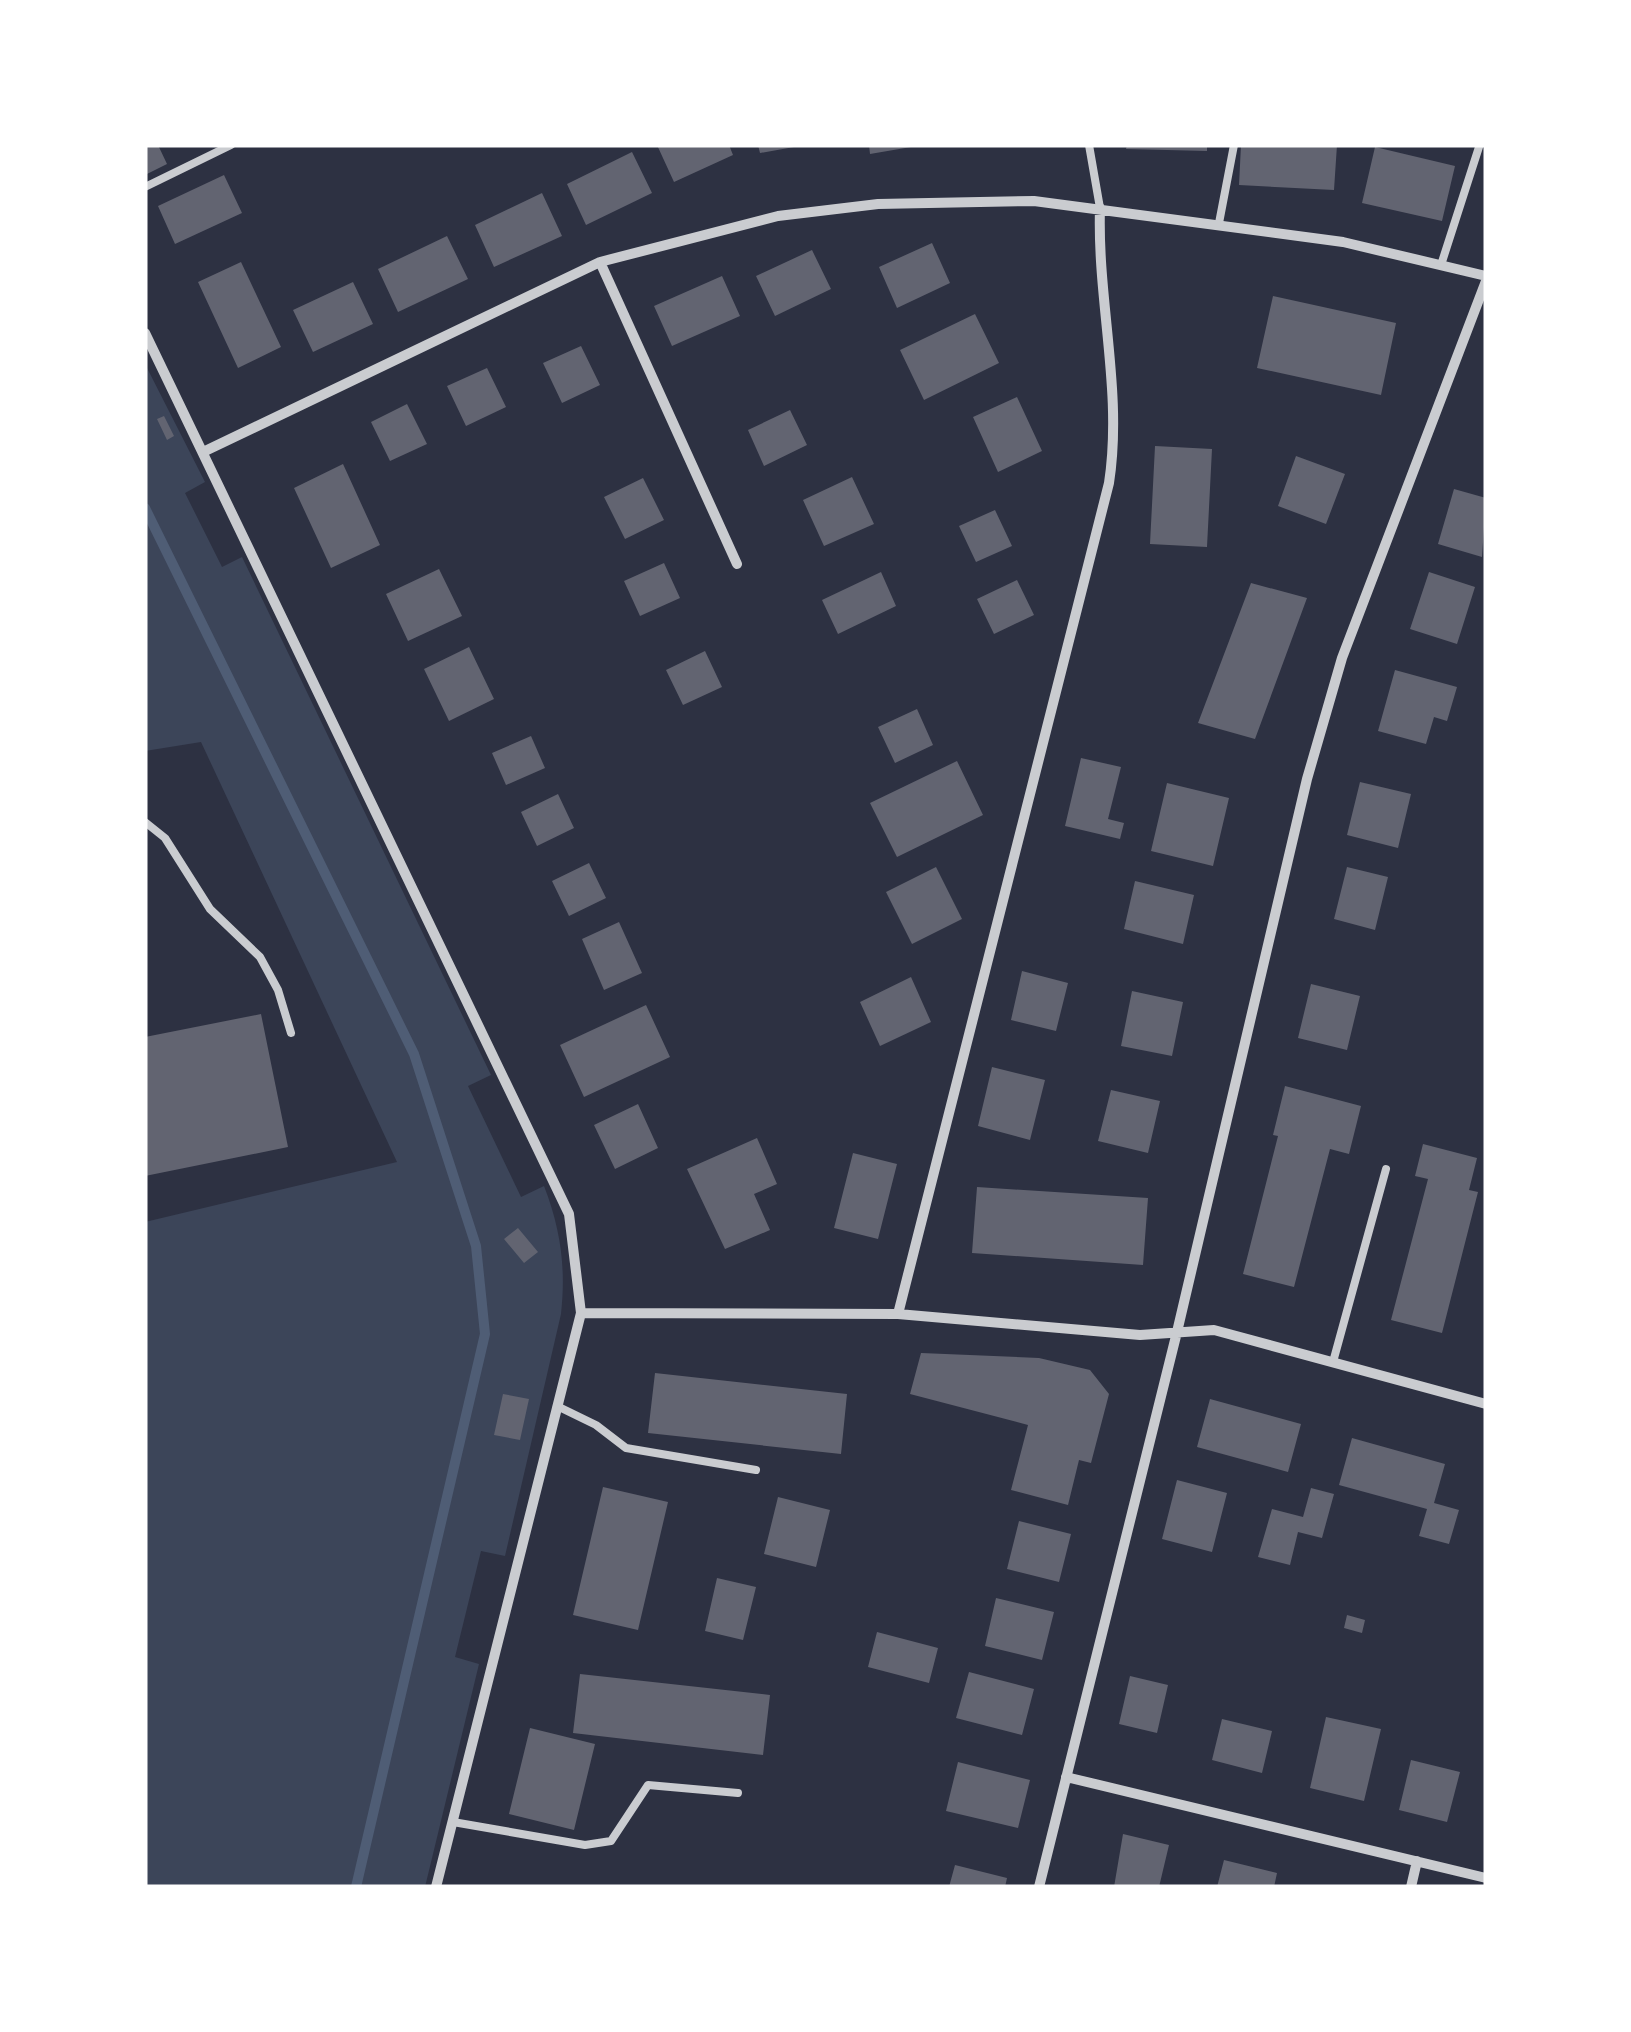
<svg xmlns="http://www.w3.org/2000/svg" width="1631" height="2032" font-family="Commissioner,sans-serif">
  <rect width="100%" height="100%" fill="#2d3142"/>
  <path fill="#3c4559" d="M145,364L205,482L185,493L222,567L242,557L491,1075L468,1086L521,1197L544,1186C561,1230 566,1268 561,1314L505,1556L481,1551L455,1657L479,1664L425,1887H145V1222L397,1162L201,742L145,751Z"/>
  <g fill="none" stroke-linecap="round" stroke-linejoin="round">
    <path stroke="#4f5d75" stroke-width="10" d="M145,508L414,1054L476,1246L485,1334L356,1887"/>
  </g>
  <path fill="#626471" d="M145,145H158L167,164L145,175Z
    M657,145H729L733,155L674,182Z
    M758,145H794V147L760,153Z
    M869,145H911V147L870,154Z
    M1127,145H1207V151L1126,149Z
    M1241,145H1337L1334,190L1239,185Z
    M1375,147L1455,166L1442,221L1362,203Z
    M632,152L652,193L586,225L567,184Z
    M224,175L242,213L175,244L158,206Z
    M542,193L562,236L494,267L475,225Z
    M447,236L468,279L398,312L378,269Z
    M932,243L950,283L897,308L879,267Z
    M812,250L831,289L775,316L756,276Z
    M241,262L281,347L238,368L198,282Z
    M722,276L740,316L672,346L654,306Z
    M353,282L373,324L313,352L293,310Z
    M1273,296L1396,323L1381,395L1257,368Z
    M975,314L999,363L924,400L900,350Z
    M581,346L600,385L562,403L543,363Z
    M487,368L506,407L466,426L447,386Z
    M1017,397L1042,451L998,472L973,417Z
    M407,404L427,444L390,461L371,422Z
    M790,410L807,445L764,466L748,430Z
    M164,416L174,436L167,440L157,419Z
    M1155,446L1212,449L1207,547L1150,544Z
    M1296,456L1345,474L1326,524L1278,506Z
    M343,464L380,545L331,568L294,488Z
    M852,477L874,524L824,546L803,500Z
    M643,478L664,520L625,539L604,497Z
    M1454,489L1486,498L1482,557L1438,544Z
    M995,510L1012,546L976,562L959,526Z
    M664,563L680,598L640,616L624,581Z
    M439,569L462,616L408,641L386,594Z
    M881,572L896,606L838,634L822,600Z
    M1429,572L1475,587L1457,644L1410,629Z
    M1017,580L1034,615L994,634L977,599Z
    M1251,583L1307,598L1255,739L1198,723Z
    M469,647L494,699L449,721L424,669Z
    M705,651L722,687L683,705L666,670Z
    M1395,670L1457,687L1447,721L1434,717L1426,744L1378,731Z
    M917,709L933,745L895,763L878,727Z
    M531,736L545,768L506,785L492,753Z
    M1081,758L1121,767L1108,819L1124,823L1120,839L1065,826Z
    M957,761L983,815L897,857L870,803Z
    M1360,782L1411,794L1398,848L1347,835Z
    M1167,783L1229,798L1213,866L1151,851Z
    M558,794L574,828L537,846L521,812Z
    M589,863L606,898L569,916L552,881Z
    M936,867L962,919L912,944L886,892Z
    M1347,867L1388,877L1375,930L1334,919Z
    M1135,881L1194,895L1183,944L1124,929Z
    M619,922L642,973L604,990L582,939Z
    M1022,971L1068,983L1056,1031L1011,1020Z
    M911,977L931,1022L880,1046L860,1002Z
    M1311,984L1360,996L1347,1050L1298,1038Z
    M1132,991L1183,1002L1172,1056L1121,1046Z
    M646,1005L670,1057L584,1097L560,1045Z
    M261,1014L288,1147L145,1176V1037Z
    M992,1067L1045,1080L1030,1140L978,1126Z
    M1285,1086L1361,1106L1349,1154L1330,1149L1294,1287L1243,1274L1278,1136L1273,1135Z
    M1111,1090L1160,1101L1148,1153L1098,1141Z
    M638,1104L658,1148L615,1169L594,1125Z
    M757,1138L777,1184L754,1194L770,1230L725,1249L687,1169Z
    M1423,1144L1477,1158L1469,1190L1478,1192L1442,1333L1391,1320L1428,1179L1415,1176Z
    M853,1153L897,1164L878,1239L834,1228Z
    M977,1187L1148,1198L1143,1265L972,1253Z
    M518,1228L538,1252L524,1263L504,1239Z
    M921,1353L1039,1358L1090,1370L1109,1394L1091,1463L1079,1460L1068,1505L1011,1490L1028,1425L910,1394Z
    M655,1373L847,1394L841,1454L648,1433Z
    M503,1394L529,1399L520,1440L494,1435Z
    M1210,1399L1301,1424L1288,1472L1197,1447Z
    M1352,1438L1445,1464L1434,1503L1459,1510L1449,1544L1419,1536L1427,1509L1339,1485Z
    M1177,1480L1227,1493L1212,1552L1162,1539Z
    M603,1487L668,1502L638,1630L573,1615Z
    M1311,1488L1334,1494L1322,1538L1298,1532L1290,1565L1258,1557L1272,1509L1303,1517Z
    M778,1497L830,1510L816,1567L764,1554Z
    M1019,1521L1071,1534L1059,1582L1007,1569Z
    M717,1578L756,1587L743,1640L705,1631Z
    M996,1598L1054,1612L1042,1660L985,1646Z
    M1347,1615L1365,1620L1362,1633L1344,1628Z
    M877,1632L938,1648L929,1683L868,1667Z
    M969,1672L1034,1689L1022,1735L956,1718Z
    M580,1674L770,1695L763,1755L573,1733Z
    M1130,1676L1168,1685L1157,1733L1119,1724Z
    M1326,1717L1381,1729L1364,1801L1310,1788Z
    M1222,1719L1272,1731L1262,1773L1212,1760Z
    M530,1728L595,1744L574,1830L509,1814Z
    M1411,1760L1460,1772L1447,1822L1399,1810Z
    M958,1762L1030,1780L1018,1828L946,1811Z
    M1123,1834L1169,1845L1159,1887H1114Z
    M1224,1860L1277,1873L1274,1887H1217Z
    M955,1865L1007,1878L1005,1887H949Z"/>
  <g fill="none" stroke-linecap="round" stroke-linejoin="round">
    <path stroke="#caccd0" stroke-width="8" d="M1089,145L1100,208
      M145,187L231,145
      M1219,223L1234,145
      M1441,265L1479,147
      M145,822L165,838L210,909L260,957L278,990L291,1033
      M1333,1362L1386,1169
      M557,1406L596,1425L626,1448L756,1470
      M453,1822L585,1845L611,1841L648,1785L738,1793"/>
    <path stroke="#caccd0" stroke-width="10" d="M600,262L737,564
      M145,333L569,1214L581,1313L436,1887
      M203,452L600,262L778,216L878,204L1034,201L1343,242L1486,276
      M581,1313L898,1314L1140,1335L1214,1330L1486,1404
      M898,1314L1109,483C1123,391 1097,301 1100,208
      M1066,1777L1486,1878
      M1039,1887L1177,1332L1307,779L1342,658L1486,281
      M1411,1887L1417,1861"/>
  </g>
  <rect width="1631" height="2032" fill="none" stroke="#ffffff" stroke-width="295"/>
</svg>
